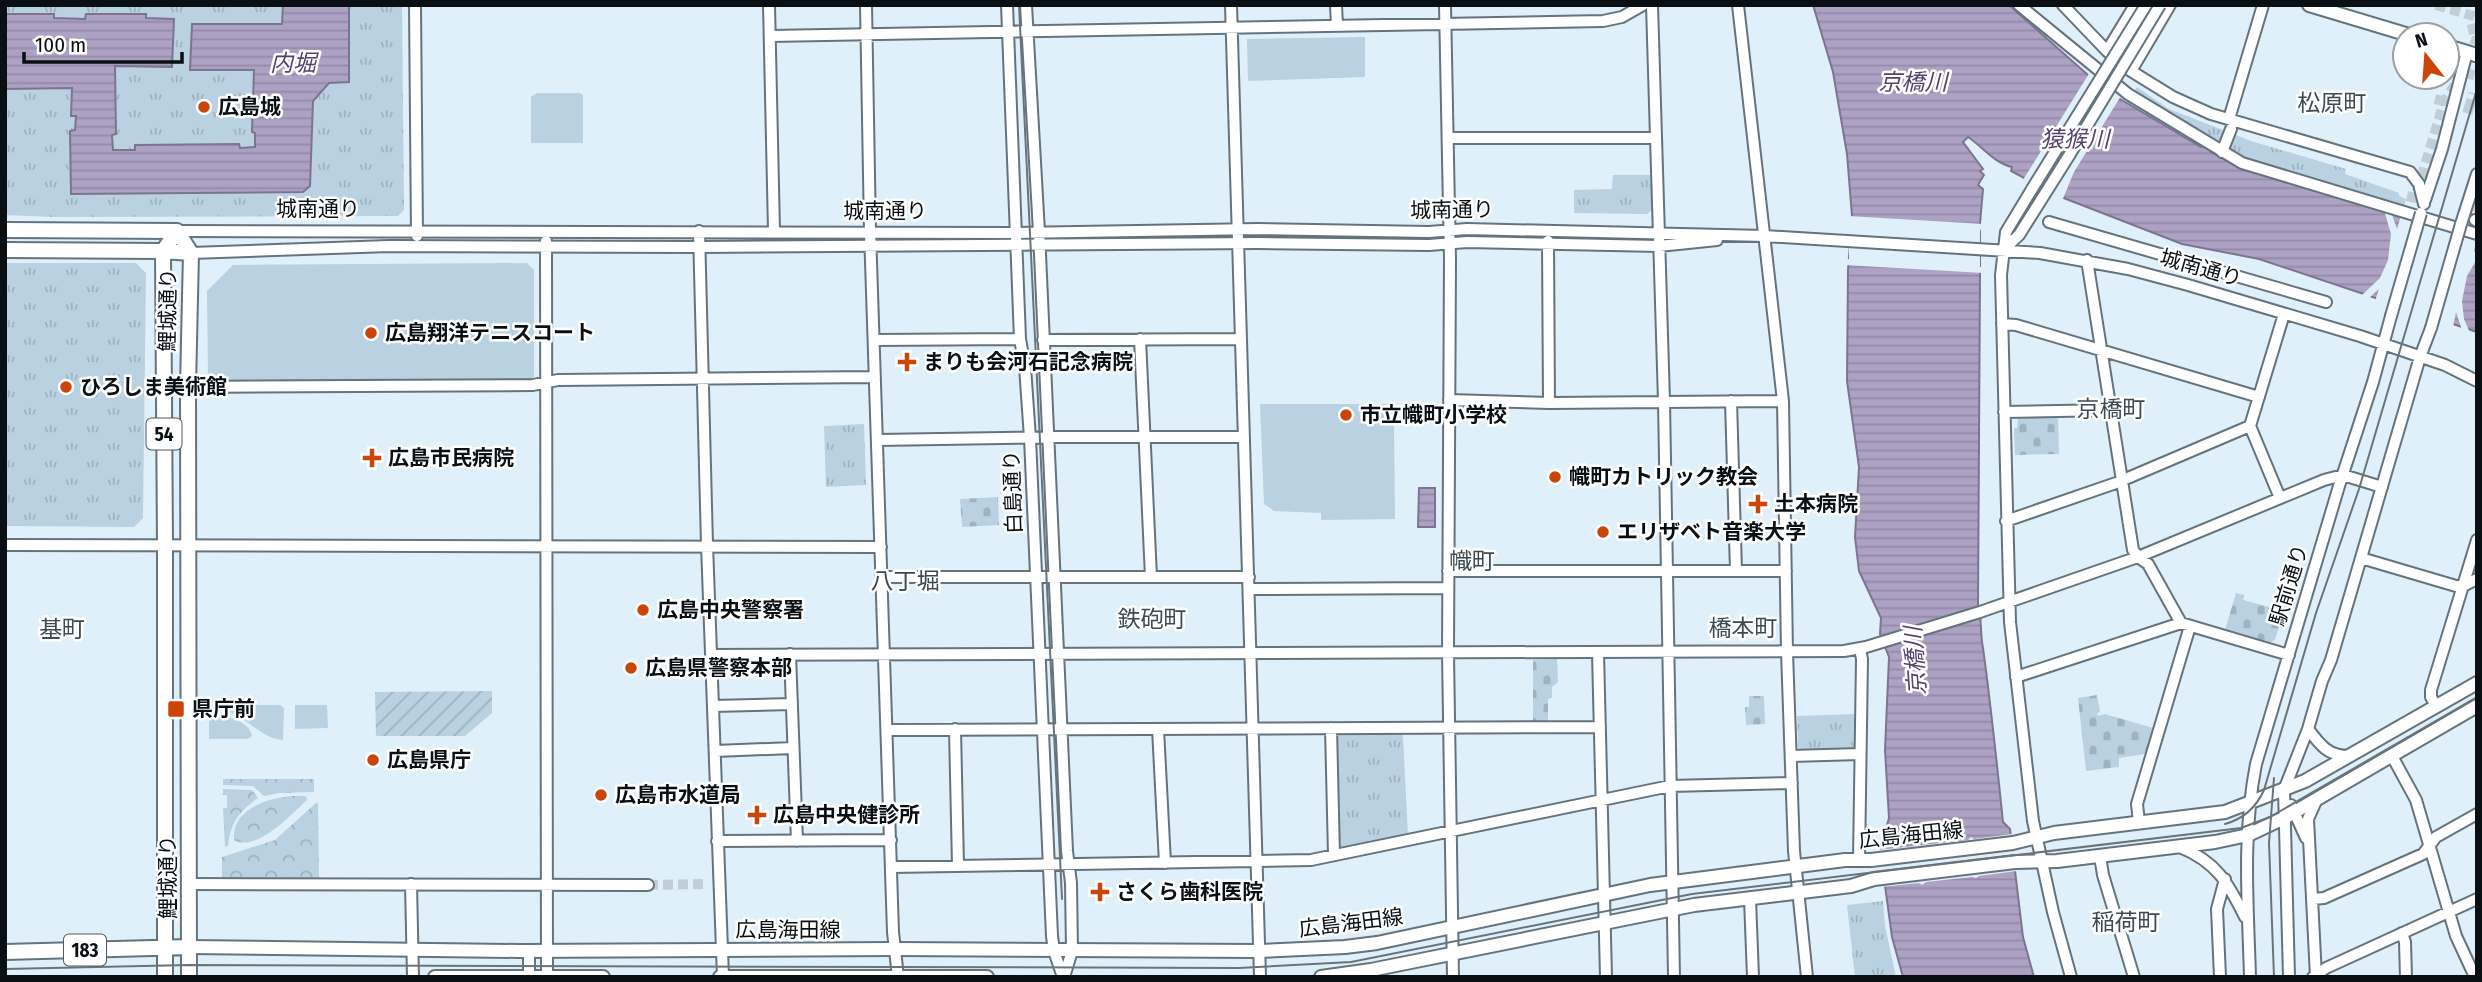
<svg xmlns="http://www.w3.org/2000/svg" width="2482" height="982" font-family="'Fira Sans Condensed','Noto Sans JP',sans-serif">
  <defs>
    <pattern id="forest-crowns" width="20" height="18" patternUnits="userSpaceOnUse" patternTransform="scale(1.75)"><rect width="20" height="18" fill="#b9d1e0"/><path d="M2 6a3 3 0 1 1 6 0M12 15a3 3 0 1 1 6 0" fill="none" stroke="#9eb2bf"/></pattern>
    <pattern id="cemetery-stones" width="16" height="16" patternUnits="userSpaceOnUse" patternTransform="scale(1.75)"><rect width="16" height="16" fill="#b9d1e0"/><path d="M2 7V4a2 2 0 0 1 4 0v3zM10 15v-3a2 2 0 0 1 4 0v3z" fill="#9eb2bf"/></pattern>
    <pattern id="park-tufts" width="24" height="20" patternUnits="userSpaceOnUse" patternTransform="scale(1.75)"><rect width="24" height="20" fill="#b9d1e0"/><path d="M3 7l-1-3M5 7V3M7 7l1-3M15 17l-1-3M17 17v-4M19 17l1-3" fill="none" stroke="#9eb2bf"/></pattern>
    <pattern id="garden-furrows" width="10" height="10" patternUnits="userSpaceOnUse" patternTransform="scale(1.75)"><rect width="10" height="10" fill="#b9d1e0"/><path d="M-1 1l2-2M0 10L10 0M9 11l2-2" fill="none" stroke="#9eb2bf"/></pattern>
    <pattern id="water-rules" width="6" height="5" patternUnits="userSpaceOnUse" patternTransform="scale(1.75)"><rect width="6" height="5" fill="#ada1c4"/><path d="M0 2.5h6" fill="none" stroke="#9489a7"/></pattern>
  </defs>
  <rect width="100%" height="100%" fill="#e0f0fb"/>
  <path fill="#b9d1e0" d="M1365,37V77L1248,81L1247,39Z
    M537,93H580L583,95V143H531V97Z
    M527,263L534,270V376L529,381L212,383L208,378L207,291L233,265Z
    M1260,404H1394H1392V425L1394,426L1395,519L1321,520V513L1274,511L1264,504Z
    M209,705H280L284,708L283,740C256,738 246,710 209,708Z
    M295,705H327L328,728L295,729Z
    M209,714C224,715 249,720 252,736L248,739H209Z"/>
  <path fill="url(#forest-crowns)" d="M223,779H314V792L279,793L264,796L253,786L223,785Z
    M223,789L252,790L258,798C239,812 231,821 228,846L225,847L223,808H227V795H223Z
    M292,796H306L307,800C292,814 256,853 234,840C231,809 268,798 292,796Z
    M316,803H318L319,878H222V857L275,840Z"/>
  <path fill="url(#cemetery-stones)" d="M2058,416L2059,454L2015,455L2014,428H2017L2018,417Z
    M998,497L999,525L962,527L960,499Z
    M2236,593L2244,595L2243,600L2284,611L2275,640L2270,643L2225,630Z
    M1557,659L1558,682L1552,687V698L1548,699V722H1533V660Z
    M2097,695L2100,712L2097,713L2098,716L2105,714L2153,728L2145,754L2119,758V767L2086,771L2078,698Z
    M1749,696H1764L1765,724L1746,725L1745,707H1749Z"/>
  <path fill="url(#park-tufts)" d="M5,5H402L404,210L398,216L53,217L5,215Z
    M2137,87L2169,109L2251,141L2346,169L2345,174L2399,193V196L2406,199L2404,207L2240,168L2201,147L2127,103Z
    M1613,175H1651L1653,209L1647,214L1574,213V190L1612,189Z
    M5,263H136L146,273L143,518L134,527L5,526Z
    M864,424L866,485L826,487L824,426Z
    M1856,714L1854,746L1849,750L1803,752L1798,747L1797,716Z
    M1339,734L1403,735L1408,836L1342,849L1337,845L1336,737Z
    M1883,901L1885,926L1896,977H1855L1847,905Z"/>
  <path fill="url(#garden-furrows)" d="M492,691V713L465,736H376L375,692Z"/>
  <path fill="url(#water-rules)" stroke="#7c758f" stroke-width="2" d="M283,5H349V82L329,83L313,101L310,186L303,192L71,194L70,131L75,130L76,116H71L72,88L5,89V14H54V18L85,19L86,14H146V18L174,19L172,67L115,66L116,134L112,135L113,150H135V145L239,144L240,148L255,147V133L252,132L254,70H190L192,24H282Z
    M1813,5H2009L2088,75L2115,96L2201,147L2202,146L2209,149L2211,152L2240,168L2477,238V332L2259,259L2182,244L2056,195L2011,171L2012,167C1994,163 1983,147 1968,137L1963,142L1983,169L1980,171L1984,175L1978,185L1983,189L1980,224V273L1978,605C1982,619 1980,633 1983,648C1991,706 1997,764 2003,822L2010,829L2023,937L2034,977H1903L1892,937L1880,849L1889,818L1885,750L1889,657L1880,634L1881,618L1859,571L1855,537L1859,467L1847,381L1848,270L1852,216L1847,154L1833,72Z
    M1419,488H1435V527H1418Z"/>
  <path fill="#e0f0fb" d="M2090,72L2121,96L2074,172L2062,201L2023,180Z
    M2390,209L2397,229L2402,212L2477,234L2474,252L2477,250V259L2467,276L2462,301L2464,319L2470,333L2462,330L2456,312L2453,327L2375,301L2379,289L2368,299L2361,296L2380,278L2388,260L2391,234L2384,210Z
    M1848,216L1983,224L1980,231V267H1983V273L1845,265L1846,260L1849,259Z
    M2012,834L2017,871L1979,876L1976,878L1972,877L1926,882L1922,885L1919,883L1881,887L1877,850L1915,846L1918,843L1921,845L1968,840L1971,837L1974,839Z"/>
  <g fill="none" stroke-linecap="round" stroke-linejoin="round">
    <path stroke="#c0ced8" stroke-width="10" stroke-dasharray="10 5" stroke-linecap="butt" d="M2436,5L2477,17
      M2468,30L2477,28
      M2470,59L2477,37
      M2431,77L2435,84
      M2435,99L2477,111
      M2469,109L2473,93
      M2407,196L2415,198L2444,102L2454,86L2458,71L2477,76
      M2477,202L2473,215L2477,217
      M648,885L706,884"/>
    <defs>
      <path id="minor" d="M415,5L417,236
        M769,5L774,231
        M866,5L870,231L893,932L898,977
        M1007,5L1020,339L1025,367L1030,438L1052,936L1054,951L1063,977
        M1026,5L1039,232L1067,851L1071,883L1072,951L1064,977
        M1231,5L1260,977
        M1336,5L1337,26
        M1445,5L1450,260L1448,653L1453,977
        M1652,5L1664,401L1674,977
        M1738,5L1783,401L1787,652L1794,851L1807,977
        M2019,5L2128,94L2242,163L2477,234
        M2063,5L2107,51L2131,71L2173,97L2211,114L2410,172L2419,184L2424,204
        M770,36L1603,21L1622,17L1643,5
        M2107,51L2135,5
        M2131,71L2170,5
        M2229,119L2263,5
        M1448,138H1655
        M2222,152L2231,129
        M2032,189L2006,232L2001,275L2010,622L2033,821L2053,912L2071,977
        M2425,200L2442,149L2467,52L2475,56
        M2475,220L2477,221
        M2049,222L2326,302
        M2461,224L2477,174
        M177,231L1016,233L1258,229L1429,232L1467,229L1765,236L2040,253L2128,269L2188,285L2360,336L2445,365L2477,381
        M699,231L707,545L723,977
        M546,241L547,976
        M1548,241L1549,403
        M2003,250L2019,235L2070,154
        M191,253L389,246L700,247L1259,243L1429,245L1467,242L1659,246L1717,240
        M2087,260L2133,550L2138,557L2148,564L2181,623
        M2002,324L2016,325L2259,397
        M1140,339L1151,577
        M875,340L1020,339
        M1043,340L1241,339
        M188,387L533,385L558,380L875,377
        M1449,400L1549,403L1783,401
        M1731,401L1736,571
        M2004,412L2111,410
        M878,440L1058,437H1244
        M2280,498L2250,426L2284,314
        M2006,521L2116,483L2250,426
        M5,545L881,547
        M2361,558L2456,586H2463L2477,579
        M1448,571H1786
        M882,577H1249
        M1249,589L1448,588
        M1598,653L1606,977
        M790,654L797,841
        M712,655L1844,651L1866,647L1980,612L2138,557L2324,480L2343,475L2382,487
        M2016,677L2181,623L2289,655
        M713,706L792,704
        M2436,706L2431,697V690L2477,540
        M1331,728L1334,855
        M955,729L958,866
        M1158,729L1165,863
        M2308,729C2320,745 2328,756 2349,756
        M887,730L1600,727
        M715,751L793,748
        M1791,756L1860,754
        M2392,756L2416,800L2456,936L2475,977
        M2291,805L2306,838
        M2139,822L2137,804L2190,626
        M717,841L891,840
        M2180,847C2217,862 2228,883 2245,917
        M2100,856L2103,875L2134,977
        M1859,860L1862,659L1860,649
        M891,867L1311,860L1670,786L1792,783
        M188,884L648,885
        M411,884L413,977
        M1750,899L1753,977
        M2313,899L2324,898L2423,854L2436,837L2477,814
        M2402,933L2405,942L2406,977
        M529,977V951
        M2220,977L2217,909L2225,879
        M2250,977C2248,905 2242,835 2256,764L2339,486L2373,382L2391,316
        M2289,977L2284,790L2308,729L2322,681L2331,660L2420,357L2431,328
        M2313,977L2326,968L2477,899
        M2316,977L2308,819L2317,799"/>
      <path id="major" d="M2309,5L2409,35
        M2447,46L2477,55
        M189,947L519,951L894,949L1259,951L1345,947L1377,943L1650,885L1845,860H1871L2013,843L2054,833L2225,812L2305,781L2477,683
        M435,977H603
        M720,977H987
        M1321,977L1371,970L1694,905L1851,886L1874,879L2015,862L2057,861L2215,842L2248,835L2286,817L2477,706"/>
      <path id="highway" d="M5,230L177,231
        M177,231L191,253L188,387L189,977
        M5,250L163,251L191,253
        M5,952L189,947
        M165,977V546L163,251L177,231"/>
    </defs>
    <use href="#minor" stroke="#64737c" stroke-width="14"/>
    <use href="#major" stroke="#64737c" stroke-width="16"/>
    <use href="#highway" stroke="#64737c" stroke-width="18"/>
    <use href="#minor" stroke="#fff" stroke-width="10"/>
    <use href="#major" stroke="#fff" stroke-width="12"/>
    <use href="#highway" stroke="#fff" stroke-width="14"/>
    <path stroke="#69747a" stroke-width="2" d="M1019,5L1062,899
      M2274,778L2269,843L2274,977
      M2225,824C2243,819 2256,808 2264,790L2316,613L2359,489L2477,89
      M5,969L189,965L1239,968L1351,962L1692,894L2241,828L2270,817L2477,697"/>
    <defs>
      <path id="minor-bridge" d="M2070,154L2160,5
        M2032,189L2146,5
        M2391,316L2421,213
        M2431,328L2461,224"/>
    </defs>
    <use href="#minor-bridge" stroke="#64737c" stroke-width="14" stroke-linecap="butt"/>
    <use href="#minor-bridge" stroke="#fff" stroke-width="10"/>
  </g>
  <g fill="#cb4508" stroke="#fff" stroke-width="2.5">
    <circle cx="204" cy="107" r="7"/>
    <circle cx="371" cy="333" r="7"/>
    <path d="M903.5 351.5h7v7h7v7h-7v7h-7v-7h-7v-7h7z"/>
    <circle cx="66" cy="387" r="7"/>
    <circle cx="1346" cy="415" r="7"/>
    <path d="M368.5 447.5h7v7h7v7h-7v7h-7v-7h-7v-7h7z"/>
    <circle cx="1555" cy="477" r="7"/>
    <path d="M1754.5 493.5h7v7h7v7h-7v7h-7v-7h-7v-7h7z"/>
    <circle cx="1603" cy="532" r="7"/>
    <circle cx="643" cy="610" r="7"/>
    <circle cx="631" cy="668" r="7"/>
    <rect x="167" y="700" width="18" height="18" rx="3.5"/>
    <circle cx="373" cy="760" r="7"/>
    <circle cx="601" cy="795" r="7"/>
    <path d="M753.5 804.5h7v7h7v7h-7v7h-7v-7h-7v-7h7z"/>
    <path d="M1096.5 881.5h7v7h7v7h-7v7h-7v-7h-7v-7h7z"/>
  </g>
  <g text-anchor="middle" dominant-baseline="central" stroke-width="5" stroke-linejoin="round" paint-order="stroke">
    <g fill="#fff" stroke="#535759" stroke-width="2">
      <rect x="146.5" y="418.5" width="35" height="31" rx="5"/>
      <rect x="64" y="934.5" width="42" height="31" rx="5"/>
    </g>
    <g font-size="19" font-weight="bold" fill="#090f12">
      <text x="164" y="434">54</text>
      <text x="85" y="950">183</text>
    </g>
    <g font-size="21" font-weight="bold" fill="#090f12" stroke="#fff" text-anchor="start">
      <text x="218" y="107">広島城</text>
      <text x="385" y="333">広島翔洋テニスコート</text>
      <text x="923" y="362">まりも会河石記念病院</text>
      <text x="80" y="387">ひろしま美術館</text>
      <text x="1360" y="415">市立幟町小学校</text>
      <text x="388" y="458">広島市民病院</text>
      <text x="1569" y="477">幟町カトリック教会</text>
      <text x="1774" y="504">土本病院</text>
      <text x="1617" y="532">エリザベト音楽大学</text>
      <text x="657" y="610">広島中央警察署</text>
      <text x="645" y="668">広島県警察本部</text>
      <text x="192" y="709">県庁前</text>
      <text x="387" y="760">広島県庁</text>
      <text x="615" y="795">広島市水道局</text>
      <text x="773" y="815">広島中央健診所</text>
      <text x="1116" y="892">さくら歯科医院</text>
    </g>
    <g font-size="21" fill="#090f12" stroke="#fff">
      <text x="318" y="209">城南通り</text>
      <text transform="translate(1452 210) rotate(-1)">城南通り</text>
      <text x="885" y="211">城南通り</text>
      <text transform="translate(2201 268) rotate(16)">城南通り</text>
      <text transform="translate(168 310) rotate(-89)">鯉城通り</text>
      <text transform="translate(1013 492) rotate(-92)">白島通り</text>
      <text transform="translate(2289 585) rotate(-73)">駅前通り</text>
      <text transform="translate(1911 835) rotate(-6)">広島海田線</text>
      <text transform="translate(168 877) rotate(-90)">鯉城通り</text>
      <text transform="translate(1351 923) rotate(-7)">広島海田線</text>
      <text x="788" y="930">広島海田線</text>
    </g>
    <g font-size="23" font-style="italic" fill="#544272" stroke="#fff">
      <text x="293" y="63">内堀</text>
      <text x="1913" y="82">京橋川</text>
      <text x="2075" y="139">猿猴川</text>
      <text transform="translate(1915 661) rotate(-94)">京橋川</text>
    </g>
    <g font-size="23" fill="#3c4a52" stroke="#fff">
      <text x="2332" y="103">松原町</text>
      <text x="2111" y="409">京橋町</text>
      <text x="1472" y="561">幟町</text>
      <text x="905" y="581">八丁堀</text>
      <text x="1152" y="619">鉄砲町</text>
      <text x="1743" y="628">橋本町</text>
      <text x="62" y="629">基町</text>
      <text x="2126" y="922">稲荷町</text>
    </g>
  </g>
  <rect width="2482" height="982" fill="none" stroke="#090f12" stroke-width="14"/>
  <g transform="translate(2426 56) rotate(343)"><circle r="33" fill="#ffffff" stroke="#9d9fa0" stroke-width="2"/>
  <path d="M0-5L12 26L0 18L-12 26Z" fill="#cb4508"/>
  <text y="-10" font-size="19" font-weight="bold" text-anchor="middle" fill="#090f12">N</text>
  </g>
  <path d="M24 52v10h158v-10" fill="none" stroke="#090f12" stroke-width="3.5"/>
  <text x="35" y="52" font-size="21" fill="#090f12" stroke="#ffffff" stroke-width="5" paint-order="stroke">100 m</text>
</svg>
